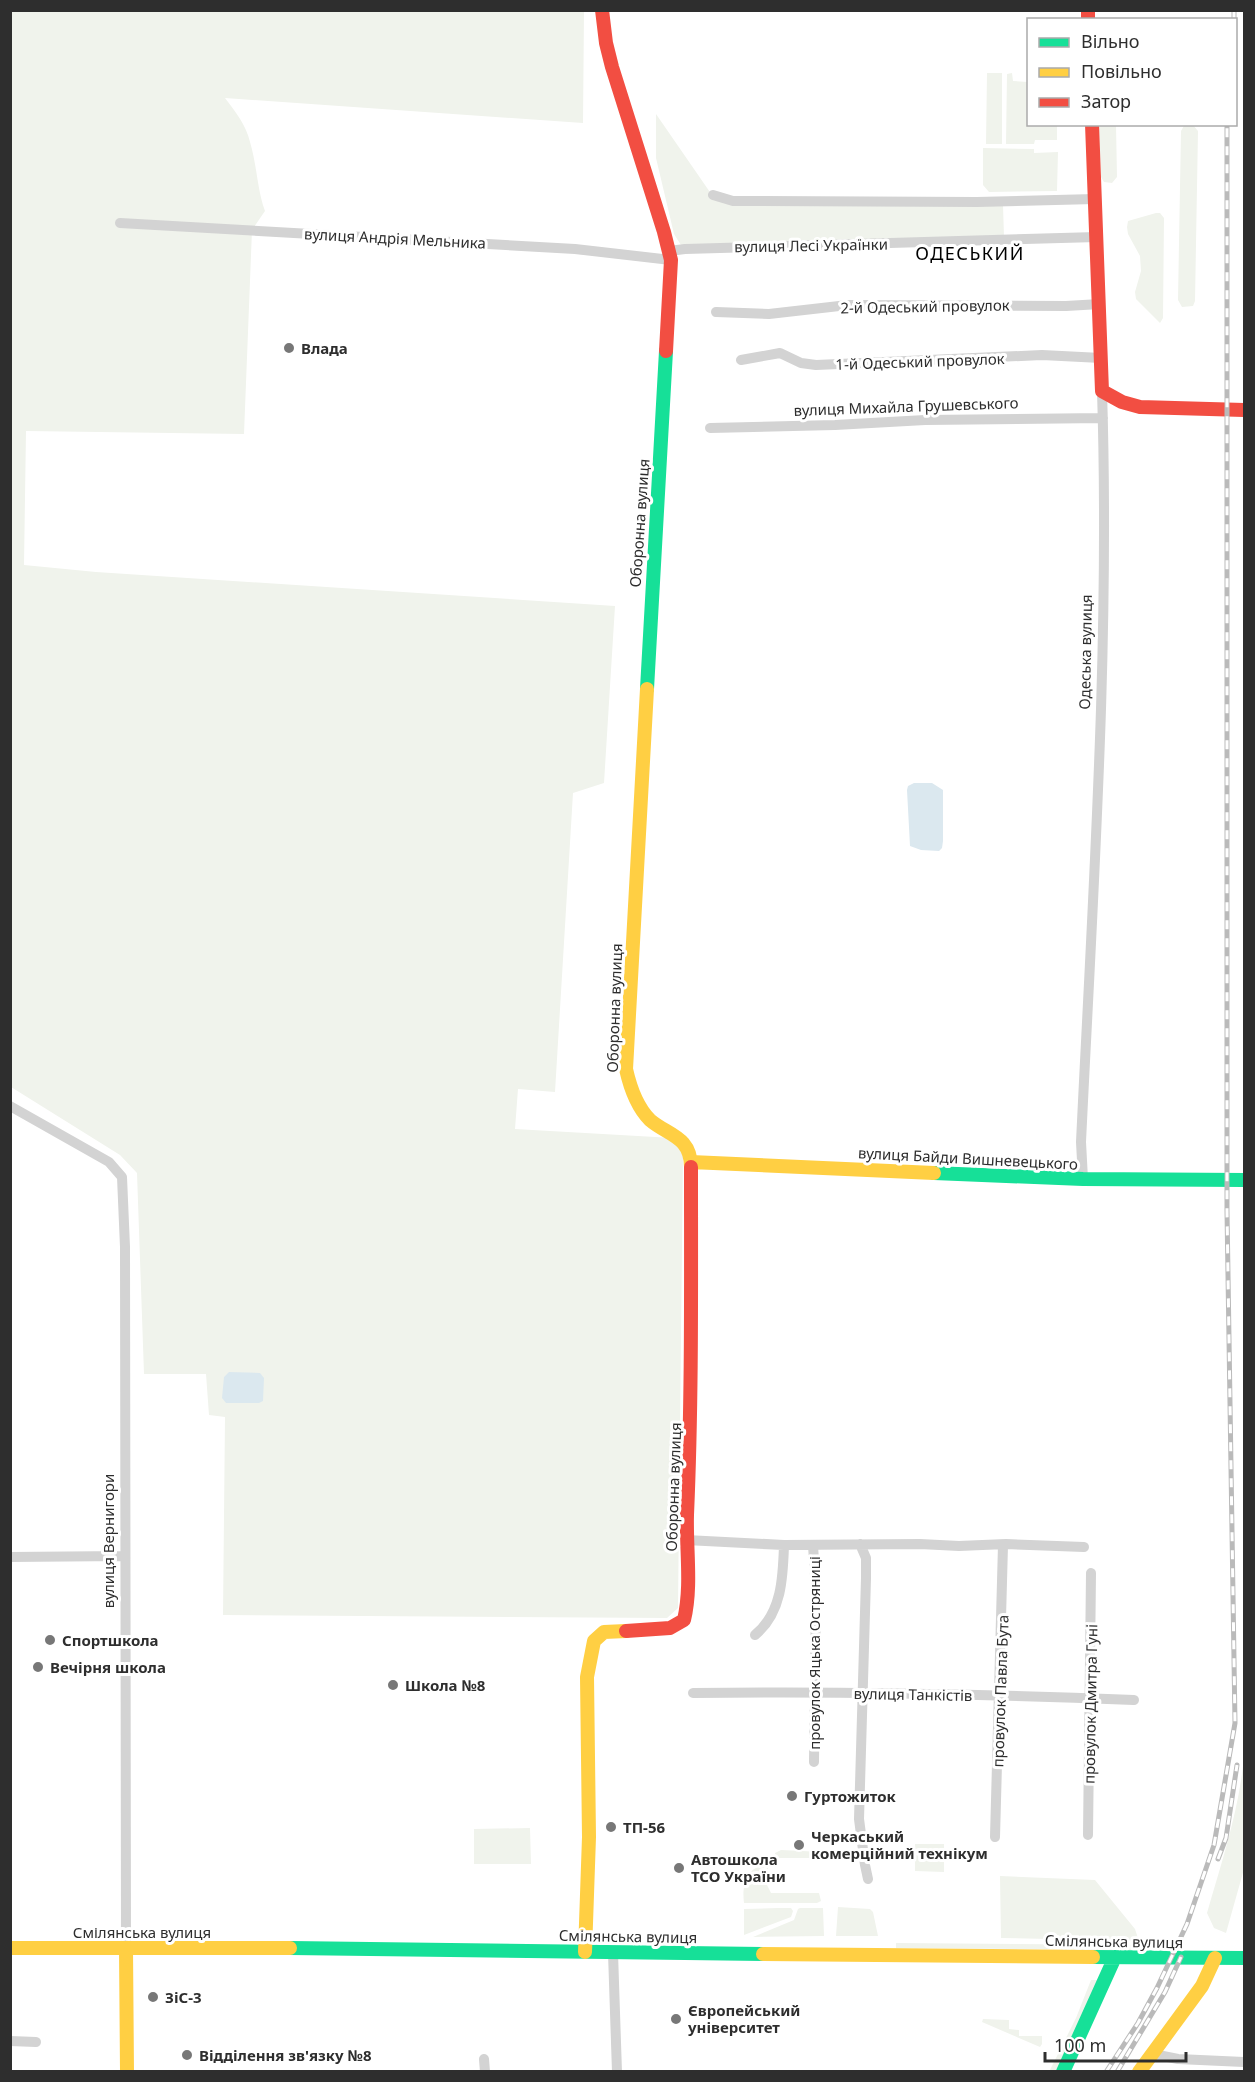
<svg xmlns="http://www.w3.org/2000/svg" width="1255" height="2082" font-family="'Noto Sans',sans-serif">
  <rect width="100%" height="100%" fill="#fff"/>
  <path fill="#f0f3ec" d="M10,11H584L583,123L225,98C235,111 246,125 250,142C257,165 257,189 265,211L252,230L244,434L26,431L24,565L96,572L615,606L604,783L573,793L555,1092L518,1089L515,1129L673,1138L683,1153L678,1608L667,1618L223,1615L225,1417L209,1415L206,1374H144L137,1173L120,1155L11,1087Z
    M987,73H1002V144H986Z
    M1012,73L1013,81L1028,82V124L1057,125V140H1035L1034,144H1006L1007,74Z
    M656,114L714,198L1003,205L1004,237L681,245L674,234L656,158Z
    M1185,124L1193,125L1198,131L1195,301L1193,306L1182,307L1178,300L1181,131Z
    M1099,125H1116L1117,177L1112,183L1104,182L1101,177Z
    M983,148L1034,149V153L1058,152L1057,191L989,192L983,185Z
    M1156,213H1160L1164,218L1163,318L1160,323L1136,299L1135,292L1141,271L1140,256L1128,234L1127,227L1128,221Z
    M1244,1757V1869L1226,1933L1214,1928L1207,1913C1222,1861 1239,1810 1244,1757Z
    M530,1828L531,1864H474V1829Z
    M915,1844H944V1872L915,1871Z
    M781,1850L823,1852L820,1858H775V1853Z
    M761,1866L768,1868L767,1885L771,1893H819L821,1901L817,1903H744C742,1888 745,1870 761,1866Z
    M1000,1876L1095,1880L1135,1929L1139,1941L1001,1938Z
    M838,1907L870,1909L873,1912L878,1936H836Z
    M778,1908H791L793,1911L791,1917L744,1935V1909Z
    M800,1908H823L824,1936L753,1937L794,1920L798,1909Z
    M896,1943L1140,1945V1950L896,1948Z
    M1091,1980H1098L1058,2071L1049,2072L1076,2018Z
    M983,2019L1009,2020V2029L1019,2030V2036H1042V2044L1040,2047L982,2022Z"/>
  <path fill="#dbe8ef" d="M914,783H932L943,790V841L942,848L939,851L921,850L910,846L907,790L908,786Z
    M229,1372L260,1373L264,1378L263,1401L259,1403H226L222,1398L224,1377Z"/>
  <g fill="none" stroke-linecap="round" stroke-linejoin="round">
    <path stroke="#d3d3d3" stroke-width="10" d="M713,195L733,201H746L977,202L1095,199
      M120,223L575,249L671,260
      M669,251L685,249L1097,237
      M716,312L769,314L848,305L1066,306L1100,304
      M741,360L780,353L801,363L816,365L1042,355L1101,358
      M710,428L835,425L925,420L1103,418
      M10,1106L109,1162L122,1177L125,1247L126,1949
      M1083,1179L1081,1142C1093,892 1110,641 1102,391
      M686,1540L784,1545L920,1544L959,1546L1006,1544L1084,1547
      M860,1544L866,1558V1578L859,1819L865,1865L868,1879
      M813,1545L816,1593L814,1762
      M10,1557L124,1556
      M755,1635C782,1613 783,1577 784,1545
      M693,1693C840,1691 987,1694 1134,1700
      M1088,1835L1091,1573
      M995,1837L1003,1545
      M613,1953L617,2072
      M10,2041L36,2042
      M1153,2054L1178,2059L1244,2062
      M484,2059L485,2072"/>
    <path stroke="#16e098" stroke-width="14" d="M647,689L666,351
      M934,1173L1083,1179L1244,1180
      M290,1948L763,1954
      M1093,1957L1244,1958
      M1063,2072L1115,1957"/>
    <path stroke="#ffcf43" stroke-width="14" d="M647,689L626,1069C630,1087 636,1106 650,1120C667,1135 691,1136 691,1167
      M691,1162L934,1173
      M10,1948H290
      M126,1949L127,2072
      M585,1952L589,1837L587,1677L594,1641L604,1632L626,1631
      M763,1954L1093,1957
      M1139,2072L1202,1986L1215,1958"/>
    <path stroke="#f24e42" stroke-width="14" d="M602,10L606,43L612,67L664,232L671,260L666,351
      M1088,10V20
      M1092,124L1102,391L1122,402L1140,407L1244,410
      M626,1631L670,1628L684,1620C692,1586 686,1550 687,1515C692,1399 691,1283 691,1167"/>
    <defs>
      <path id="rail" d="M1234,20V10
        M1218,1859L1226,1838L1237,1765
        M1106,2072L1138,2023L1157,1988L1187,1924L1214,1845L1235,1723L1227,1211V124
        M1117,2072L1165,1992L1181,1957"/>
    </defs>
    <use href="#rail" stroke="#bababa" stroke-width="5"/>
    <use href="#rail" stroke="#fff" stroke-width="3" stroke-dasharray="9" stroke-linecap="butt"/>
  </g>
  <g fill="#777" stroke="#fff" stroke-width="2">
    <circle cx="289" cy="348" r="6"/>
    <circle cx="50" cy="1640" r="6"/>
    <circle cx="38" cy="1667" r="6"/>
    <circle cx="393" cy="1685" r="6"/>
    <circle cx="792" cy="1796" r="6"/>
    <circle cx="611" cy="1827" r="6"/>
    <circle cx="799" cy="1845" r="6"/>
    <circle cx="679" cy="1868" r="6"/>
    <circle cx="153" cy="1997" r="6"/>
    <circle cx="676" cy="2019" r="6"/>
    <circle cx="187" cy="2055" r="6"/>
  </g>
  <g text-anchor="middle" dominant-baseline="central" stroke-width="6" stroke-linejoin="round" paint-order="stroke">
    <g font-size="15" fill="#2e2e2e" stroke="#fff">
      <text transform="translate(395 238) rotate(3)">вулиця Андрія Мельника</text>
      <text transform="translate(811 245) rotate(-1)">вулиця Лесі Українки</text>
      <text transform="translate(925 306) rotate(-1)">2-й Одеський провулок</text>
      <text transform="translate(920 361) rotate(-2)">1-й Одеський провулок</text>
      <text transform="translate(906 406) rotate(-2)">вулиця Михайла Грушевського</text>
      <text transform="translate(639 523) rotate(-86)">Оборонна вулиця</text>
      <text transform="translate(1085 652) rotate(-89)">Одеська вулиця</text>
      <text transform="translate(614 1008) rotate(-88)">Оборонна вулиця</text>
      <text transform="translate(968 1158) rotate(3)">вулиця Байди Вишневецького</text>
      <text transform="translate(673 1487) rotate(-88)">Оборонна вулиця</text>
      <text transform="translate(108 1541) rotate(-90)">вулиця Вернигори</text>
      <text transform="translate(814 1653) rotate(-90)">провулок Яцька Остряниці</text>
      <text transform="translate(1000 1691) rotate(-88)">провулок Павла Бута</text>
      <text transform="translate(913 1694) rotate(1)">вулиця Танкістів</text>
      <text transform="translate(1090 1704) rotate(-89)">провулок Дмитра Гуні</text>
      <text x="142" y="1932">Смілянська вулиця</text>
      <text transform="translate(628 1936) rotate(1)">Смілянська вулиця</text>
      <text transform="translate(1114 1941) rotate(1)">Смілянська вулиця</text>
    </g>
    <g font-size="15" font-weight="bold" fill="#2e2e2e" stroke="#fff" text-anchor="start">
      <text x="301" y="348">Влада</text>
      <text x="62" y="1640">Спортшкола</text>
      <text x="50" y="1667">Вечірня школа</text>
      <text x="405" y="1685">Школа №8</text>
      <text x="804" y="1796">Гуртожиток</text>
      <text x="623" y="1827">ТП-56</text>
      <text x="811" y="1836">Черкаський<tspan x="811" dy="17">комерційний технікум</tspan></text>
      <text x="691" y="1859">Автошкола<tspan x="691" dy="17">ТСО України</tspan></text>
      <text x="165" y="1997">ЗіС-3</text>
      <text x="688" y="2010">Європейський<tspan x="688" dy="17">університет</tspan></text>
      <text x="199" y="2055">Відділення зв'язку №8</text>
    </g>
    <g font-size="18" letter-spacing="1.5" fill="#000" stroke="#fff">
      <text x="970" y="253">ОДЕСЬКИЙ</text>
    </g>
  </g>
  <rect width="1255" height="2082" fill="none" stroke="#2e2e2e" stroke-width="24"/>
  <rect x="1027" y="18" width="210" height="108" fill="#ffffff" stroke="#ababab" stroke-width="1.5"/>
  <rect x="1039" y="38" width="30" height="9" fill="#16e098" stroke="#ababab" stroke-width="1.5"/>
  <text x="1081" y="48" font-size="18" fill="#2e2e2e">Вільно</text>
  <rect x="1039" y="68" width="30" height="9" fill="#ffcf43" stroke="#ababab" stroke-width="1.5"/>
  <text x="1081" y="78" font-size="18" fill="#2e2e2e">Повільно</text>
  <rect x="1039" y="98" width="30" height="9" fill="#f24e42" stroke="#ababab" stroke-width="1.5"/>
  <text x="1081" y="108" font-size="18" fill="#2e2e2e">Затор</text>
  <path d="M1045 2052v9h141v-9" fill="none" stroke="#2e2e2e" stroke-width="3"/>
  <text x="1054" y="2052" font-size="18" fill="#2e2e2e" stroke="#ffffff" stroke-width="4.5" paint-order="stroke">100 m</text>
</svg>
